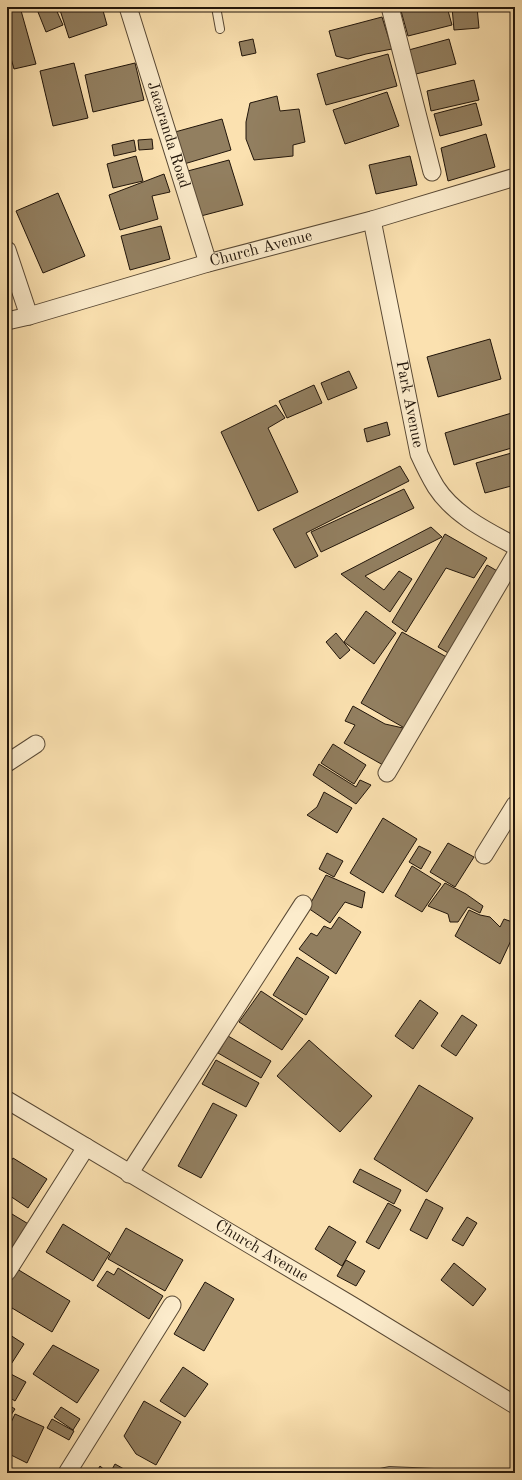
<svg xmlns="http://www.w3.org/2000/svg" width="522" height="1480" font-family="'Old Standard TT',serif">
  <rect width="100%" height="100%" fill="#fbe1b0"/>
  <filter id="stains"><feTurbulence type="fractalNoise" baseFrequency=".005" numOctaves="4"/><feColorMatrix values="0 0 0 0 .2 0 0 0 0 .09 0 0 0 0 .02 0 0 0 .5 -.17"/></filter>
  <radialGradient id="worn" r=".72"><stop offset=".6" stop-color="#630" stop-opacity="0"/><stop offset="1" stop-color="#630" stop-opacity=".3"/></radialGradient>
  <path fill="#927f60" stroke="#21150a" d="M7,7H20L36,64L14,69L7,44Z
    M53,7H55L63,25L46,32L38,12Z
    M59,7H102L107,25L69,38Z
    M415,7H447L452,25L408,36L401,11Z
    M452,7H477L479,28L454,30Z
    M382,17L392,49L366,54L348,59L336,56L329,31Z
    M253,39L256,53L242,56L239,42Z
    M449,39L456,64L412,75L405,51Z
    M388,54L397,86L326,105L317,74Z
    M74,63L88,118L53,126L40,71Z
    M135,63L144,100L93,112L85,75Z
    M474,80L479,100L431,111L427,91Z
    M387,92L399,126L345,144L333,110Z
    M277,96L280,111L299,109L305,142L293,145V156L254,160L246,139V122L250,103Z
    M476,103L482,125L440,136L434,114Z
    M222,119L231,150L184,164L175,132Z
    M486,134L495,167L448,181L441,148Z
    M152,139L153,149L139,150L138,140Z
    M134,140L136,151L114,156L112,145Z
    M136,156L143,181L113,188L107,164Z
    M410,156L417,185L376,194L369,165Z
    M229,160L243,205L197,217L184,172Z
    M164,174L170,192L152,196L158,219L120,230L109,195Z
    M58,193L85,256L43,273L16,211Z
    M161,226L170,259L130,270L121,236Z
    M490,339L501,379L438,397L427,357Z
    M349,371L357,388L328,400L321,383Z
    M314,385L322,403L287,418L279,401Z
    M276,405L285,418L268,428L298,492L258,511L221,432Z
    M515,412V447L454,465L445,433Z
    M387,422L390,435L367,442L364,429Z
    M515,452V485L485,493L476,463Z
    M400,466L409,481L306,533L318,556L295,568L273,529Z
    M404,489L414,508L321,552L311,532Z
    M431,527L442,537L365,576L384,590L399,571L412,579L390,612L341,574Z
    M445,534L487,558L474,578L446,568L406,632L392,622Z
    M487,565L499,572L450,654L438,647Z
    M366,611L396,633L374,664L344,642Z
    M402,632L450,659L408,730L361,703Z
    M336,633L350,650L340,659L326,642Z
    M353,706L385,724L403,728L383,765L344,743L355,725L345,721Z
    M333,744L366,765L354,784L321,763Z
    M319,764L356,787L360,780L371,785L356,804L313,775Z
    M324,792L352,808L337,833L307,815L317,807Z
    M383,818L417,839L383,893L350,873Z
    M448,843L474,857L455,887L430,872Z
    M419,846L431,852L421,869L409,862Z
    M327,853L343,861L334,877L319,869Z
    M412,866L441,884L422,912L395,896Z
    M326,875L365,892L362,908L345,902L330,923L308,908Z
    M445,883L466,894L483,906L480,913L468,907L458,922H450L448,914L428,906Z
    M469,910L480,915L490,917L500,927L504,919L515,923V932L500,964L455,936Z
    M339,917L361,932L336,974L299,949L311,933L317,936L324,926L331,929Z
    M297,957L329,977L306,1015L273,995Z
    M261,991L303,1019L282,1050L239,1022Z
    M420,1000L438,1013L413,1049L395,1036Z
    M462,1015L477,1025L456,1056L441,1046Z
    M228,1036L271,1061L261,1078L218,1053Z
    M309,1040L372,1096L340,1132L277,1076Z
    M216,1060L259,1083L246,1107L202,1084Z
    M419,1085L473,1118L427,1192L374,1159Z
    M213,1103L237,1115L201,1178L178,1166Z
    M13,1158L47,1179L28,1208L7,1194V1168Z
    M360,1169L401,1190L394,1204L353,1182Z
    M426,1199L443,1208L427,1239L410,1230Z
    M388,1203L401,1210L379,1249L366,1242Z
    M7,1211L30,1225L13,1251L7,1248Z
    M467,1217L477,1223L463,1246L452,1240Z
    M63,1224L110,1253L93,1281L46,1252Z
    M329,1226L356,1242L342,1266L315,1249Z
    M126,1228L183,1260L165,1291L108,1259Z
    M346,1260L365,1271L356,1286L337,1276Z
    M454,1263L486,1289L473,1306L441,1280Z
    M118,1268L163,1296L149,1319L97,1286L107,1271L114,1275Z
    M17,1269L70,1301L52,1332L7,1305V1285Z
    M205,1282L234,1299L204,1351L174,1334Z
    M7,1333L24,1344L8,1369L7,1368Z
    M53,1345L99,1370L77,1403L33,1374Z
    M183,1367L208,1384L185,1417L160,1401Z
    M7,1372L26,1382L15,1401L7,1396Z
    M144,1401L181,1422L156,1465L136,1454L124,1436Z
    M7,1404L15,1409L7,1421Z
    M61,1407L80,1419L73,1430L54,1417Z
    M15,1414L44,1427L27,1463L7,1453V1431Z
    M52,1419L74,1431L69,1440L47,1428Z
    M115,1464L131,1473H110Z
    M100,1466L108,1473H96Z"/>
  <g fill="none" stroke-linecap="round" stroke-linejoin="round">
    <defs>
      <path id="service" d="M216,7L220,29
        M381,1473L390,1471L434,1473"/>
      <g id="minor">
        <path id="s1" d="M128,7L208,263"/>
        <path d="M390,7L432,172"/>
        <path id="s2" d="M372,220L419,454C424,465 430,477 436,487C454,515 487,531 515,546"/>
        <path d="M7,250L29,316"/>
        <path id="s3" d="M7,321L29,316L208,263L372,220L515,177"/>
        <path d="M7,763L36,744"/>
        <path d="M387,773L515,556"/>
        <path d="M484,855L515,805"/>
        <path id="s4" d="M7,1100L353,1306L515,1405"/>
        <path d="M129,1174L303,904"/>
        <path d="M7,1272L86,1147"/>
        <path d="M67,1473L172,1305"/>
      </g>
    </defs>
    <use href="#service" stroke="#584834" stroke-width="10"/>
    <use href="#minor" stroke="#584834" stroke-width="19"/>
    <use href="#service" stroke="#fceccc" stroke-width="8"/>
    <use href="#minor" stroke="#fceccc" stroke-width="17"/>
  </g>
  <g text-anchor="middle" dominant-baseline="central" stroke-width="3" stroke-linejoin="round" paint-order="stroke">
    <g font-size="16" fill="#21150a" stroke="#fceccc">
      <text stroke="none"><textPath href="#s1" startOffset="134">Jacaranda Road</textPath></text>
      <text stroke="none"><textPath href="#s3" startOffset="264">Church Avenue</textPath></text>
      <text stroke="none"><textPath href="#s2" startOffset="188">Park Avenue</textPath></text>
      <text stroke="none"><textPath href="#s4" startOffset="296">Church Avenue</textPath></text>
    </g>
  </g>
  <rect width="522" height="1480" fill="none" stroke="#fbe1b0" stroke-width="24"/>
  <rect x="8" y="8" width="506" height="1464" fill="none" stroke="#21150a" stroke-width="2"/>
  <rect x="12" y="12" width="498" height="1456" fill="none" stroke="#21150a"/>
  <rect width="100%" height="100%" filter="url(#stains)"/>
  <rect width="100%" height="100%" fill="url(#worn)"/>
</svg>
